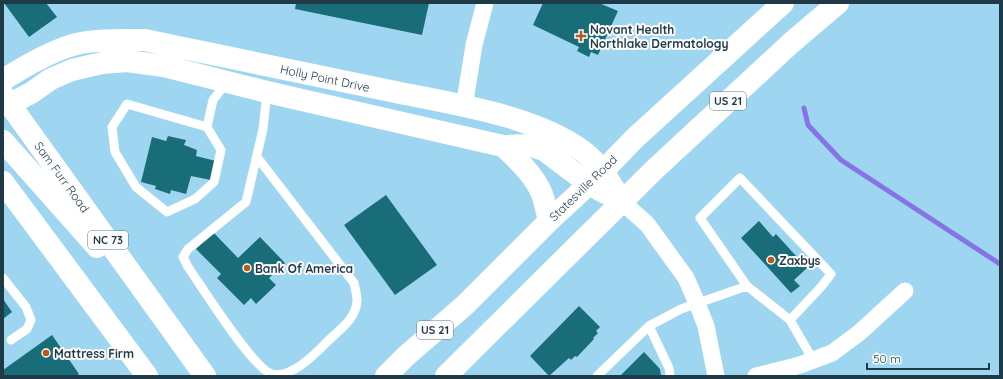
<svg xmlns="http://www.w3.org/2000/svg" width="1003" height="379" font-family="Quicksand,sans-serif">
  <rect width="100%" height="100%" fill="#b0e3fb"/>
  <path fill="#9ed6f1" d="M3,3H1000V376H3Z"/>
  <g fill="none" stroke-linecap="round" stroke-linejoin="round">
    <path stroke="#8674e5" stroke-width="5" d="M804,108L808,125L841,160L1000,264"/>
  </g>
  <path fill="#196d78" d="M4,3H46L57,17L29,37Z
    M296,3H429L422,35L295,9Z
    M543,3H599L618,11L598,55L591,52L589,57L577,51L579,47L533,25Z
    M168,136L186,140L184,145L197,150L196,156L216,161L211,180L191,176L186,194L171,190L170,194L155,189L156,186L141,182L152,137L166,141Z
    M386,195L437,265L395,295L344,225Z
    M759,221L773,237L776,234L807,268L794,280L800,286L791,293L741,238Z
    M213,232L238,258L260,237L285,263L269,278L276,285L256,304L251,298L244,305L217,278L221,274L196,249Z
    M3,299L12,312L3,319Z
    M579,306L600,327L596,331L598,333L593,338L594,339L577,357L575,356L571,360L569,358L549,376L530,356Z
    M52,335L79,374L77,376H3V370Z
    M644,352L660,369L661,376H620Z"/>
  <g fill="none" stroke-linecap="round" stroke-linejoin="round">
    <path stroke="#fff" stroke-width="9" d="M127,104L207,127L221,150L214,182L195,199L167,212L136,187L115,152L112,127Z
      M207,127L213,100L227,82
      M257,157L354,283C355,288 357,295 357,301C356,319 339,330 327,342C315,354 291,379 272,374C253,369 202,287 188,267L183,257L188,249L246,202L263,129L267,92
      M3,278L26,307L31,320L27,329L11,340
      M790,320L821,287L831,274L740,178L700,218L747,286L790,320L813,360
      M597,376L649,326
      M670,376L669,368L649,326L681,309L747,286"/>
    <path stroke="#fff" stroke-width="17" d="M464,107L474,45L485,3
      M622,202L647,224L686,278L697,303L706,326L716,376
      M756,376L800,365L832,353L859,333L905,291"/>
    <path stroke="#fff" stroke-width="22" d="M3,80C25,66 55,48 81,43C101,39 124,40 145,40C225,57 305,73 386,90C446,103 534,114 584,152C601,165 611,184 622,202
      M10,104L31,93L51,79L72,70L102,63L127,61L164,66L267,92L503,146L528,145L544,150L589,184L605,193"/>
    <path stroke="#fff" stroke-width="22" d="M3,95L205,376
      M3,141L97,247
      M503,146C518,160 534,175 542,194C545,203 547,212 549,221
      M3,182L147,376
      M386,376L406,356L465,305L549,221L603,171L635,138L783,3
      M446,376L654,170L791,43L838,3"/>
  </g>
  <g fill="#ba581a" stroke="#fbfbfb" stroke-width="1.5">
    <path d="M579 30h4v4h4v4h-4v4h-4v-4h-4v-4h4z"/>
    <circle cx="771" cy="260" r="4"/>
    <circle cx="247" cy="268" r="4"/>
    <circle cx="46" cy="353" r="4"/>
  </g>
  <g text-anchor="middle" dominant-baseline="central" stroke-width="4" stroke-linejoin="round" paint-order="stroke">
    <g fill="#fbfbfb" stroke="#61747c" stroke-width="1">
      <rect x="710" y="92" width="36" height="18" rx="3"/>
      <rect x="88" y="231" width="40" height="18" rx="3"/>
      <rect x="417" y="321" width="36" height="18" rx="3"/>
    </g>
    <g font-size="11" font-weight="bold" fill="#1f3a46">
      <text x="728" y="101">US 21</text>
      <text x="108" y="240">NC 73</text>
      <text x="435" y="330">US 21</text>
    </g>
    <g font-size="12" font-weight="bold" fill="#1f3a46" stroke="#fbfbfb" text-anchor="start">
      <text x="590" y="29">Novant Health<tspan x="590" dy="14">Northlake Dermatology</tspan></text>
      <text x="779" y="260">Zaxbys</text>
      <text x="255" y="268">Bank Of America</text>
      <text x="54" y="353">Mattress Firm</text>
    </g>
    <g font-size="12" fill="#1f3a46" stroke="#fbfbfb">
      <text transform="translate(325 78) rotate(12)">Holly Point Drive</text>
      <text transform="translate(62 177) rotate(54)">Sam Furr Road</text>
      <text transform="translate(583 188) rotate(-44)">Statesville Road</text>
    </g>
  </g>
  <rect width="1003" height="379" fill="none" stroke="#1f3a46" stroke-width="8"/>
  <path d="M867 363v6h122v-6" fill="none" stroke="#1f3a46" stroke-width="2"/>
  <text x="873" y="363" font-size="12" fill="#1f3a46" stroke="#fbfbfb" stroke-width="3" paint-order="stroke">50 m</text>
</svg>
